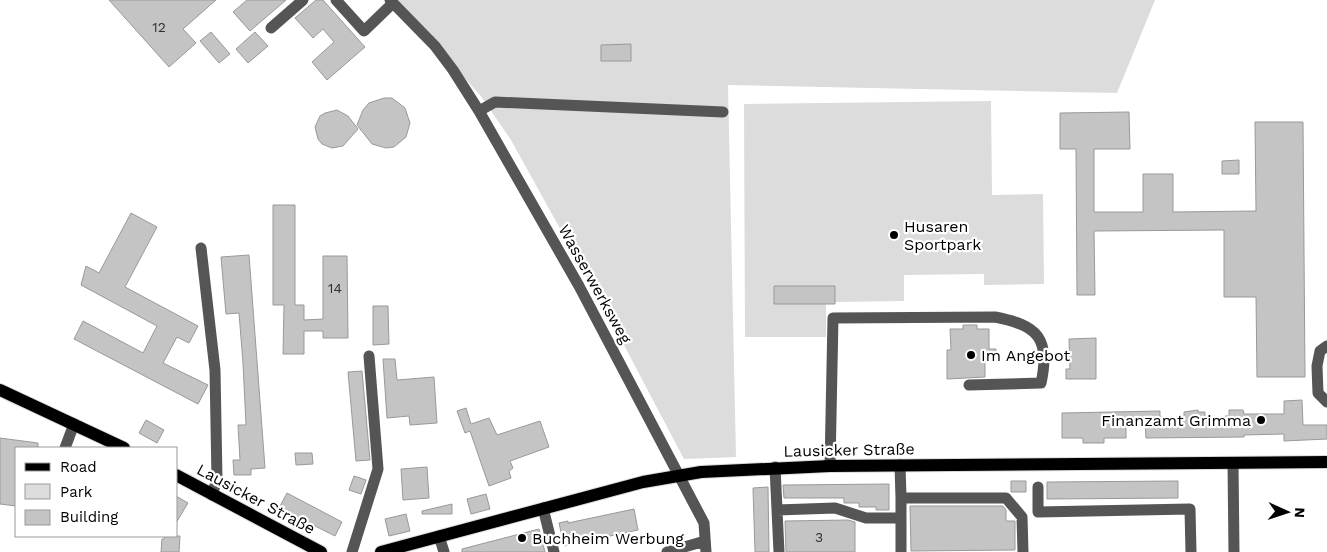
<svg xmlns="http://www.w3.org/2000/svg" width="1327" height="552" font-family="'Work Sans',sans-serif">
  <rect width="100%" height="100%" fill="#fff"/>
  <path fill="#dcdcdc" d="M394,0H1155L1117,93L728,85L736,457L684,459L616,330L511,140L480,95Z
    M991,101L992,195L1043,194L1044,284L984,285V274L904,275V301L835,302L834,304H826V337H745L744,104Z"/>
  <path fill="#c4c4c4" stroke="#999" d="M109,0H216L183,29L196,43L169,67Z
    M247,0H286L250,31L233,12Z
    M316,0H323L365,47L327,80L312,62L334,42L323,29L313,38L295,18Z
    M211,32L230,54L219,63L200,41Z
    M255,32L268,46L248,63L236,49Z
    M631,44V61H601V45Z
    M384,98H392L405,108L410,123L406,137L394,147L386,148L372,144L357,125L363,110L369,103Z
    M337,110L348,116L358,129L343,146L332,148L322,144L318,139L315,127L320,116L325,113Z
    M1129,112L1130,149H1094V212H1143V174H1173V212L1256,211L1255,122H1303L1305,377H1257L1256,297H1224V230L1094,231L1095,295H1077L1076,149H1060V113Z
    M1239,160V174H1222V161Z
    M273,205H295V305H304V320L323,319V256H347L348,338H323V331H304V354H283L284,305H273Z
    M131,213L157,227L125,287L198,326L189,343L177,337L163,363L208,385L198,404L74,339L83,321L143,353L157,326L81,285L86,266L99,273Z
    M249,255L265,468L251,469V475H234L233,460H240L238,425H246L243,363L239,313L226,314L221,257Z
    M774,286H835V304H774Z
    M373,306H388L389,344L373,345Z
    M963,325H977V329H989V349H996V360H985V377L947,379V350H951L950,329H963Z
    M1096,338V379H1066V369H1070L1069,339Z
    M383,359H395L397,380L434,377L437,423L410,425L409,416L387,418Z
    M362,371L370,460L356,461L348,372Z
    M1302,400L1303,425H1327V439L1284,441V434L1244,435V437L1146,438L1145,421H1126V438H1104V443H1083V438H1062V413L1160,411V417H1163V421H1184V412L1198,410V412H1205V421L1225,420V416H1229V410H1243L1244,414H1284V401Z
    M466,408L471,424L489,418L497,435L540,421L549,447L510,461L513,468L509,471L511,478L489,486L470,431L465,433L457,411Z
    M146,420L164,430L157,443L139,433Z
    M0,438L38,443V448H16V506L0,504Z
    M295,453H312L313,464L296,465Z
    M427,467L429,498L403,500L401,469Z
    M354,476L366,480L361,494L349,490Z
    M1011,481H1026V492H1011Z
    M1178,481V498L1047,499V482Z
    M889,484V510H876V507H859V503H844V498H784L783,485Z
    M768,487L769,552H755L753,488Z
    M287,493L342,522L335,536L279,508Z
    M486,494L490,509L471,514L467,499Z
    M176,496L188,503L176,523Z
    M452,504V514H422V511Z
    M910,506H1003L1006,510V521H1015V550L911,551Z
    M634,509L638,530L564,546L559,523L568,521V523Z
    M406,514L410,531L389,536L385,519Z
    M848,520L855,522V552H786L785,521Z
    M539,529L545,552H462V549Z
    M165,536H180L179,552H161L162,539H164Z"/>
  <g fill="none" stroke-linecap="round" stroke-linejoin="round">
    <defs>
      <path id="major" d="M0,390L124,448
        M176,475L321,552
        M381,552L643,482L701,472L830,466L1327,462"/>
    </defs>
    <use href="#major" stroke="#dbdbdb" stroke-width="14"/>
    <path stroke="#555" stroke-width="11" d="M336,0L364,31L393,3
      M390,0L435,46L453,70L479,111L579,286L704,523L706,552
      M271,28L303,0
      M479,111L495,102L723,112
      M201,248L215,370L217,479L212,495
      M1327,346L1320,351L1317,366L1318,393L1327,402
      M65,448L74,424
      M1233,463L1234,552
      M900,465L901,498H1006L1022,517L1023,552
      M830,466L833,318L995,317C1037,325 1051,338 1041,383L969,385
      M775,467L779,552
      M1038,487V512L1190,509L1191,552
      M901,498V552
      M543,508L554,552
      M777,510L835,508L866,518H901
      M439,536L444,552
      M352,552L378,469L369,356
      M667,552L705,541"/>
    <use href="#major" stroke="#000" stroke-width="12"/>
  </g>
  <g fill="#000" stroke="#fff" stroke-width="2">
    <circle cx="894" cy="235" r="5"/>
    <circle cx="971" cy="355" r="5"/>
    <circle cx="1261" cy="420" r="5"/>
    <circle cx="522" cy="538" r="5"/>
  </g>
  <g text-anchor="middle" dominant-baseline="central" stroke-width="4.5" stroke-linejoin="round" paint-order="stroke">
    <g font-size="14" fill="#313131">
      <text x="159" y="27">12</text>
      <text x="335" y="288">14</text>
      <text x="819" y="537">3</text>
    </g>
    <g font-size="16" fill="#000" stroke="#fff" text-anchor="start">
      <text x="904" y="226">Husaren<tspan x="904" dy="18">Sportpark</tspan></text>
      <text x="981" y="355">Im Angebot</text>
      <text x="1251" y="420" text-anchor="end">Finanzamt Grimma</text>
      <text x="532" y="538">Buchheim Werbung</text>
    </g>
    <g font-size="16" fill="#000" stroke="#fff">
      <text transform="translate(595 284) rotate(61)">Wasserwerksweg</text>
      <text transform="translate(849 450) rotate(-1)">Lausicker Straße</text>
      <text transform="translate(256 499) rotate(28)">Lausicker Straße</text>
    </g>
  </g>
  <rect x="15" y="447" width="162" height="90" fill="#ffffff" stroke="#999999"/>
  <rect x="25" y="463" width="25" height="8" fill="#000000" stroke="#999999"/>
  <text x="60" y="472" font-size="15" fill="#000000">Road</text>
  <rect x="25" y="484" width="25" height="15" fill="#dcdcdc" stroke="#999999"/>
  <text x="60" y="497" font-size="15" fill="#000000">Park</text>
  <rect x="25" y="510" width="25" height="15" fill="#c4c4c4" stroke="#999999"/>
  <text x="60" y="522" font-size="15" fill="#000000">Building</text>
  <g transform="translate(1287 512) rotate(93)" stroke="#ffffff" stroke-width="4" paint-order="stroke">
  <path d="M0-4L9 19L0 12L-9 19Z" fill="#000000"/>
  <text y="-8" font-size="14" font-weight="bold" text-anchor="middle" fill="#000000">N</text>
  </g>
</svg>
